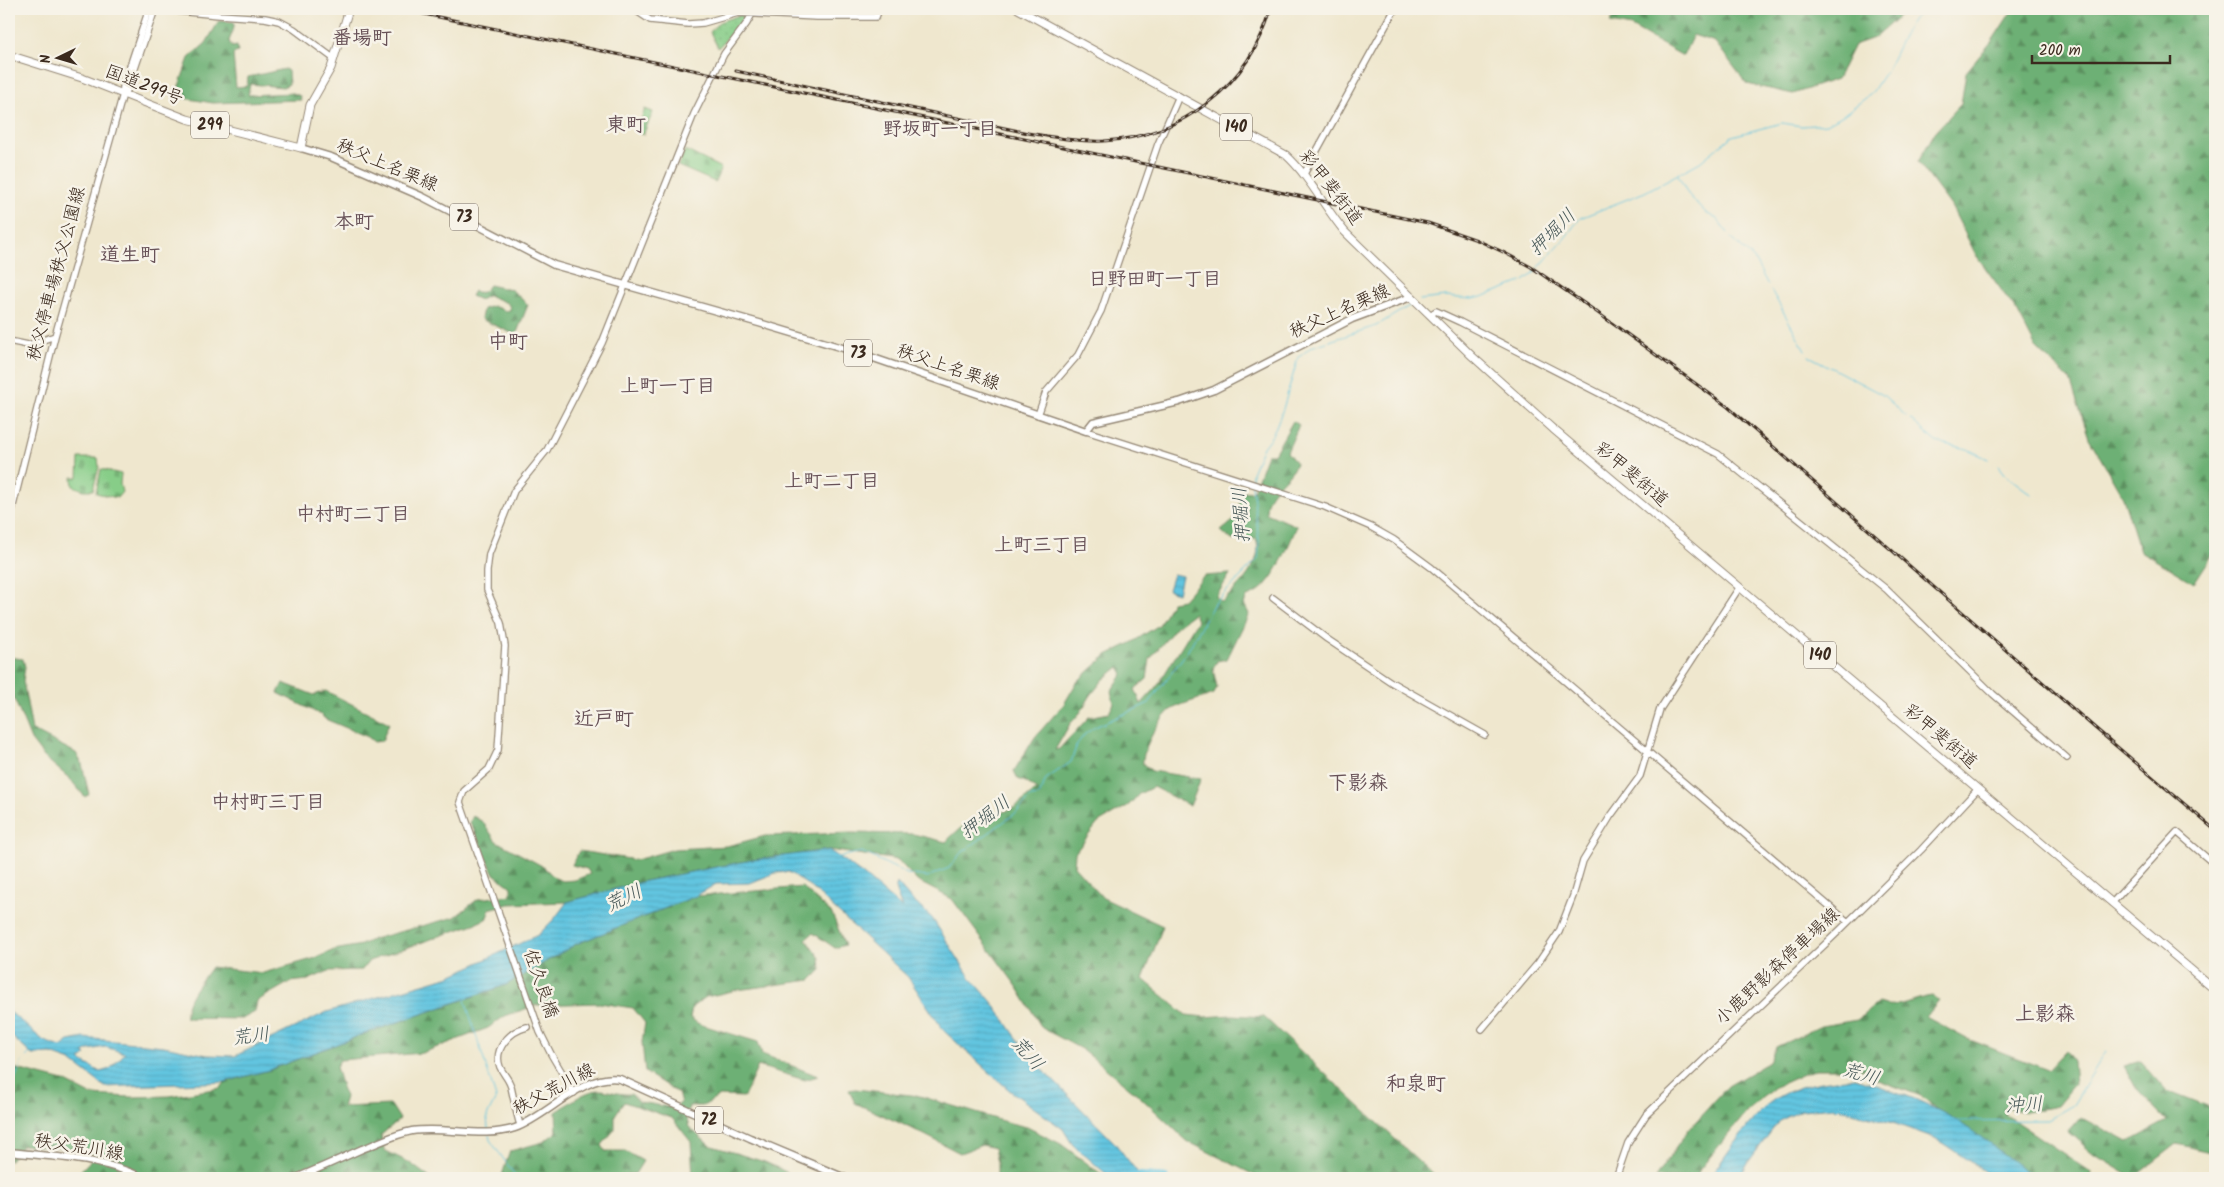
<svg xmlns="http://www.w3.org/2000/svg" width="2224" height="1187" font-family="Kalam,'Klee One',sans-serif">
  <defs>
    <pattern id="forest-firs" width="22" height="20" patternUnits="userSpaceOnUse" patternTransform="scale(1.25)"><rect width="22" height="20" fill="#6db074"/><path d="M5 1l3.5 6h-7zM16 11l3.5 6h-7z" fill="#5b8f5f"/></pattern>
    <pattern id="cemetery-stones" width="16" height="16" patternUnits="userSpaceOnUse" patternTransform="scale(1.25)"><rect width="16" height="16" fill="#87cd88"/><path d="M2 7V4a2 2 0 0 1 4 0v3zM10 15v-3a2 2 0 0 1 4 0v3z" fill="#75b075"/></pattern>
    <pattern id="park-dots" width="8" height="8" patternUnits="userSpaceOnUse" patternTransform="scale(1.25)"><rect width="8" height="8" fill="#87cd88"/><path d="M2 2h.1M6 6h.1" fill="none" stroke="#75b075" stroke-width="1.8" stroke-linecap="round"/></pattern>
    <pattern id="water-rules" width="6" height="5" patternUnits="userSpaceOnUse" patternTransform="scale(1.25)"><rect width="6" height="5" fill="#62c5e0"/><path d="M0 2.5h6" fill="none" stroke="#56a9c0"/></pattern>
  </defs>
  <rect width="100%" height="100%" fill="#f7f3e8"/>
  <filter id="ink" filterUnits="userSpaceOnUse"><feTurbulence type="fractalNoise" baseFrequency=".02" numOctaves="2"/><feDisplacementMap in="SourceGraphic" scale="10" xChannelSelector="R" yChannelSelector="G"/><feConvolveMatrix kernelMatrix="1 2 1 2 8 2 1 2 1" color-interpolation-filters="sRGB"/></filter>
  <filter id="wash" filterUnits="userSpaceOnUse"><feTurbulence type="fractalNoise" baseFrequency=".0096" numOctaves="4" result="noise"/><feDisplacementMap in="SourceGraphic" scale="20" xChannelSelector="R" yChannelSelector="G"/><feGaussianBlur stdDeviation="1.12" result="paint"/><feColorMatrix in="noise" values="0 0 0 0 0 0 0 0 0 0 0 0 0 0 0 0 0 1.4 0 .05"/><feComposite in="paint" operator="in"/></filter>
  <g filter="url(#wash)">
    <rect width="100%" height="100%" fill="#efe7ce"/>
    <path fill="url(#forest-firs)" stroke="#546d49" fill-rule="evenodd" d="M1617,9H1907L1874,38L1854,45L1837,79L1793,94L1747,84L1715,42L1693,35L1683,56L1631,27L1610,23Z
      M2013,9H2215V551L2194,583L2140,551L2123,497L2089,438L2070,380L2035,346L2018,313L1976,255L1951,206L1918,162L1935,132L1961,104L1966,72L1992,41Z
      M219,21L234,22V28L229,41L232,47L237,46L238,52L233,54L236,87L247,86L248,77L285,69L288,71L289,84L283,87L250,84L248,95L293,93L300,96L301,100L213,103L177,97L176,94L189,58L206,43Z
      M489,285L512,290L528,305L516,335L481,319L483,309L493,306L506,311L510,310V307L507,303L490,296H487L480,300L471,296L474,291C482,294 484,292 489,285Z
      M1293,421L1299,425L1287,452L1296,463C1289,482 1265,488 1266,513L1297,526C1287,548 1273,590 1247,597L1244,604L1249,614L1227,659L1217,661L1213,669L1217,687L1214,694C1201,699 1186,702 1174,708C1161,714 1141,751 1143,764L1152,771L1201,779L1190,806L1153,787L1139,794L1129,805L1098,823L1075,853L1074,866L1103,898L1163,926L1143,979L1186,1015L1205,1017L1232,1015L1264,1017L1437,1178H1260L1187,1141L1137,1094L1083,1050L1042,1028L1018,988L952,899L917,881L898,860L829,850L752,860L645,881L567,902L509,904L489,909L488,918L477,923L369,961L362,970L329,971L308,980L290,982L257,1001L255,1012L242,1019L186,1018C184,999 201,982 211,967L263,973L316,958L334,950L361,945L373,939L455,917L478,899L511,895V887L494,874L470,822L473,816L483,822L496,841L544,867L555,878L563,881L575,880L590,874L587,869L572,865L579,851L636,860L674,849L727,846L765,836L851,833L913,834L946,842C955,832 964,824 977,819C990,814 1003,814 1015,807C1023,802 1028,795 1037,790L1026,782L1018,779L1014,771L1035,737L1064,704L1077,682L1107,655L1131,643L1159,625L1172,602L1183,600L1204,576L1230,574L1216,597L1222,602C1237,588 1265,563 1256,539L1232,540L1221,531L1239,516L1240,491L1253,492L1267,454H1274ZM1194,613L1197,621L1156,688L1141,704L1135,689L1147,679L1150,659L1177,626ZM1119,667L1123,674L1111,691L1114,703L1109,713L1089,717L1059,749L1055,750L1070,724L1080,713L1091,695L1103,680Z
      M9,657L23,659L25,667L23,681L32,730L76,753L82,764L89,794L85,797L69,778L44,757L31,740L9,686Z
      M283,683L314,695L326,691L389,723L382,741L374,742L368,737L325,719L321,715L278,693Z
      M802,887L832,914L845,945L835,948L813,933L806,939L820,958L821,970L811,980L737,990L706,997L692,1007L690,1018L699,1024L758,1042L762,1054L818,1076L805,1080L758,1066L744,1097L720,1096L703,1106H689L686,1117L689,1127L709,1145L765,1162L799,1178H693L691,1142L672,1118L624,1102L615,1115V1129L602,1145L605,1151H625L643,1161L635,1174H628L616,1178L566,1174L565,1178H501L510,1151L543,1142L557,1132L556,1112C569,1104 583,1091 599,1090C610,1090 618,1095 631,1094L640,1102L674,1108L681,1103L678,1093L645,1072L642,1042L645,1023L633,1008L600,1003L537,1005L505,1016L488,1028L422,1053L340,1060L336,1067L345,1097L342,1107L391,1105L400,1119L381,1135L384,1150L410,1163L430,1178H73L95,1156L88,1150L23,1145L9,1161V1064L13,1068L64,1081L91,1095L132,1097L170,1096L221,1088L225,1082L269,1070L361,1035L506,985L576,944L696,896Z
      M1932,996L1939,1001L1926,1017L1965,1038L2048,1070L2066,1051L2073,1061L2075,1084L2057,1106L2027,1112L2004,1108L2006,1115L2091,1172L2090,1178H2022L1921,1096L1875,1079L1867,1069H1815L1775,1087L1751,1107L1700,1169L1696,1178H1655L1689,1129L1728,1086L1769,1062L1776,1047L1821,1026L1857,1020L1878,1003C1900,1010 1910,999 1932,996Z
      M2141,1061L2167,1091L2215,1110V1153L2177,1144L2133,1178L2095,1155L2068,1132L2081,1117L2127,1142L2167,1121L2137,1090L2124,1066Z
      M855,1089L920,1096L1006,1122L1027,1127L1061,1144L1107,1178H997V1163L994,1148L982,1145L960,1153L911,1128L855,1103L849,1090Z"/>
    <path fill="url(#cemetery-stones)" stroke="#617c53" d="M645,109L653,112L643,135L636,132Z
      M685,150L721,168L715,182L678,166Z
      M79,458H98L99,467L93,490H84L73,486L72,477H78Z
      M101,469L121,474L120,484L122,492L117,498L96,493Z"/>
    <path fill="url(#park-dots)" stroke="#617c53" d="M740,15L744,17L743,20L718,48L710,32L719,22Z"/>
    <path fill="url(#water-rules)" stroke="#4e787f" fill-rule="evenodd" d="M1173,574L1182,576L1178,593L1168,590Z
      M829,850L862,874L902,908L895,889L897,883L910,898L932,918L970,977L992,1002L1031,1058L1114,1142L1142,1178H1111L1072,1144L1063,1129L1008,1089L944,1031L908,977L812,888L789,872L775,873L750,883L716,884L696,896L576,944L506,985L361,1035L269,1070L225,1082L105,1087L71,1061L51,1054L32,1055L9,1034V1011L44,1041L61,1047L69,1041L84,1038L164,1046L207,1055L235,1056L327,1012L450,976L538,935L555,918L567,902L645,881L752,860ZM105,1047L125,1053L110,1069L100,1072L80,1060L86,1055L83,1053L89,1050Z
      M1855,1078C1882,1087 1909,1095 1934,1108C1971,1126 2002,1154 2035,1178H1994L1935,1138L1896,1124L1834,1107L1802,1110L1779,1121L1749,1161L1739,1178H1712V1174C1728,1153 1743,1129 1762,1110C1785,1085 1823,1081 1855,1078Z"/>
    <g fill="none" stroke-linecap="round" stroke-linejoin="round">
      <path stroke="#62c5e0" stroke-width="1" d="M1678,175L1688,194L1706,213L1717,219L1728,233
        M1731,238L1754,259L1768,285
        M1771,290L1805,350
        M1420,300L1446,297L1472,299L1482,297L1524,281L1532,275L1565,238L1580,218L1645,192L1700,162L1732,136L1782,123L1802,126L1827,124L1843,115L1871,94L1886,71L1906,30L1913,19L1926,9
        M1809,356L1883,395L1906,416
        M1910,419L1936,442L1967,449L1988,459
        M1998,465L2007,476L2031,494
        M1252,481V473L1263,447L1273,434L1283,409L1298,358L1311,347L1376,326L1414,303
        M839,857L862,852L907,874L927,877L949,868L960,854L1017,812L1031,797L1039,796L1046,779L1071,762L1077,744L1085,734L1095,727L1149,703L1187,652L1213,605L1258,559L1259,541L1252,485
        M465,1000L496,1098L487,1116L488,1129
        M9,1095L22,1061L31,1052
        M1956,1121L2047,1120L2073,1105L2106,1051
        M489,1135L490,1140L517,1178"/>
      <path stroke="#62c5e0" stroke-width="9" d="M1131,1176L1164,1178"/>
    </g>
  </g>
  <g filter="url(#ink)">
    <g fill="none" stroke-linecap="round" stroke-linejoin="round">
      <defs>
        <path id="secondary" d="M156,9L219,15L265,18L279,21L294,29L333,58
          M639,9L638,12L650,20L688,24L703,23L738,13L817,17H876L879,9
          M123,94L128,89L155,9
          M1304,174L1395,9
          M1430,315L1436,311L1460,322L1718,454L1886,589L1993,694L2067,758
          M9,341L28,345L55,336
          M1038,415L1046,392L1078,355L1101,311L1158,144L1179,96
          M1086,431L1325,507L1371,527L1394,540L1432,568L1848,922
          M9,522L55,336L123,94V87L149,9
          M1273,598L1327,639L1391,682L1485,735
          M2112,903L2177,832L2215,865
          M1482,1029L1538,963L1559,932L1573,896L1583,861L1610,817L1640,776L1660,709L1739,588
          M574,1093L551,1054L540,1032L460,802L464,791L489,769L498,750L505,646L501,623L487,590V571L489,554L514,491L547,450L602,343L694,114L724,54L747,23L755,9
          M520,1125C516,1112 514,1100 511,1087C509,1079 503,1074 500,1067C493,1049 510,1031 527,1027
          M1616,1178L1628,1143L1646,1115L1840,930L1921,850L1978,789"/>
        <path id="primary" d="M301,148L331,157L423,197L554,265L759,323L856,352L1086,431L1093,422L1179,402L1214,390L1352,319L1411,297
          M9,1152C52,1157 103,1158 143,1178
          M296,1178C318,1169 340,1159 362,1149C379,1143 395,1134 412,1131C446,1126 483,1139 515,1128C548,1116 585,1072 620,1079L750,1138L845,1178"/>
        <path id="highway" d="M1018,9L1286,155C1310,177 1324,207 1345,232L1472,356L1553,429L2215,990
          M9,55L82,78L187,119L301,148L310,105L331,68L349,9"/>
      </defs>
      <use href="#secondary" stroke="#958876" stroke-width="8"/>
      <use href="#primary" stroke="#958876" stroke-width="9"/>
      <use href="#highway" stroke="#958876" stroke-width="9"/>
      <use href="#secondary" stroke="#fff" stroke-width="5.5"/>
      <use href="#primary" stroke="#fff" stroke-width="6"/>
      <use href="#highway" stroke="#fff" stroke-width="7"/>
      <defs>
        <path id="rail" d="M400,9L1428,223L1477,240L1503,252L1531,267L1591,308L1728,407L2095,728L2215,830
          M736,71L1028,133C1053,137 1079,142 1104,141C1184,136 1249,85 1271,9"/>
      </defs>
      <use href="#rail" stroke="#3b2a1e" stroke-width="3"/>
      <use href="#rail" stroke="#f7f3e8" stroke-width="1" stroke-dasharray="4" stroke-linecap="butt"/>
    </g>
  </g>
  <g text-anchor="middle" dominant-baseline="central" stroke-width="5" stroke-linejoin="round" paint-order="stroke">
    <g fill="#f7f3e8" stroke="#73665b" stroke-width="1">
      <rect x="191" y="111.5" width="38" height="27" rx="4"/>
      <rect x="1220" y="113.5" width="32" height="27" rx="4"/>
      <rect x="450" y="203.5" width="28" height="27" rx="4"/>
      <rect x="844" y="339.5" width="28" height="27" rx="4"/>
      <rect x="1804" y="641.5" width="32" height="27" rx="4"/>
      <rect x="695" y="1106.5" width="28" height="27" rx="4"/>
    </g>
    <g font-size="16" font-weight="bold" fill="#3b2a1e">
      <text x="210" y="125">299</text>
      <text x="1236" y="127">140</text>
      <text x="464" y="217">73</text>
      <text x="858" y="353">73</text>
      <text x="1820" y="655">140</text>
      <text x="709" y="1120">72</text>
    </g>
    <g font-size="18" fill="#3b2a1e" stroke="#f7f3e8">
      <text transform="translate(144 86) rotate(21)">国道299号</text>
      <text transform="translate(387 166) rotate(23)">秩父上名栗線</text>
      <text transform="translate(1330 188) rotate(52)">彩甲斐街道</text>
      <text transform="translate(57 274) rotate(-75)">秩父停車場秩父公園線</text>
      <text transform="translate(1340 312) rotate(-24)">秩父上名栗線</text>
      <text transform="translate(948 368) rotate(19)">秩父上名栗線</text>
      <text transform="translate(1631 475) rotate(40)">彩甲斐街道</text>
      <text transform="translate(1940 737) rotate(40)">彩甲斐街道</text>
      <text transform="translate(1778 967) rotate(-43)">小鹿野影森停車場線</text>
      <text transform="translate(540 984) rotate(71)">佐久良橋</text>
      <text transform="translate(554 1090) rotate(-28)">秩父荒川線</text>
      <text transform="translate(79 1148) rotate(9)">秩父荒川線</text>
    </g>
    <g font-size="19" font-weight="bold" fill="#685258" stroke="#f7f3e8">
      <text x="940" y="130">野坂町一丁目</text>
      <text x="1155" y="280">日野田町一丁目</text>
      <text x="668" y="387">上町一丁目</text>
      <text x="832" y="482">上町二丁目</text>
      <text x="353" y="515">中村町二丁目</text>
      <text x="1042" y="546">上町三丁目</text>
      <text x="268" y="803">中村町三丁目</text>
    </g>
    <g font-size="19" font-style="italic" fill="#475858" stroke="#f7f3e8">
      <text transform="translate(1553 233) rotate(-45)">押堀川</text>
      <text transform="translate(1242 515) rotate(-94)">押堀川</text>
      <text transform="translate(986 818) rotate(-38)">押堀川</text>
      <text transform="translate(624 899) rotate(-26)">荒川</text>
      <text transform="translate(251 1037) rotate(-7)">荒川</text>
      <text transform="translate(1027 1054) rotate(49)">荒川</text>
      <text transform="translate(1861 1075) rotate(16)">荒川</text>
      <text transform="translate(2024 1106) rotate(-4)">沖川</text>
    </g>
    <g font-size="20" font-weight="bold" fill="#685258" stroke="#f7f3e8">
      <text x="362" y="39">番場町</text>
      <text x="626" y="126">東町</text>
      <text x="354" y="223">本町</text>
      <text x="130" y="256">道生町</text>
      <text x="508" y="343">中町</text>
      <text x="604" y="720">近戸町</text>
      <text x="1358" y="784">下影森</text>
      <text x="2045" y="1015">上影森</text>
      <text x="1416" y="1085">和泉町</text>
    </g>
  </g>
  <rect width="2224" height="1187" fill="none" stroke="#f7f3e8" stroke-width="30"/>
  <g transform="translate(58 58) rotate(265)" stroke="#f7f3e8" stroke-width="4" paint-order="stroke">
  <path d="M0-4L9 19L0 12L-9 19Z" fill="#3b2a1e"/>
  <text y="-8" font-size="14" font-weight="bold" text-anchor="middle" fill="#3b2a1e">N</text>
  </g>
  <path d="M2032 55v8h138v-8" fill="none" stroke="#3b2a1e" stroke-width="2.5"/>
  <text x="2039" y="55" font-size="15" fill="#3b2a1e" stroke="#f7f3e8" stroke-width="4" paint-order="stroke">200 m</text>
</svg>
